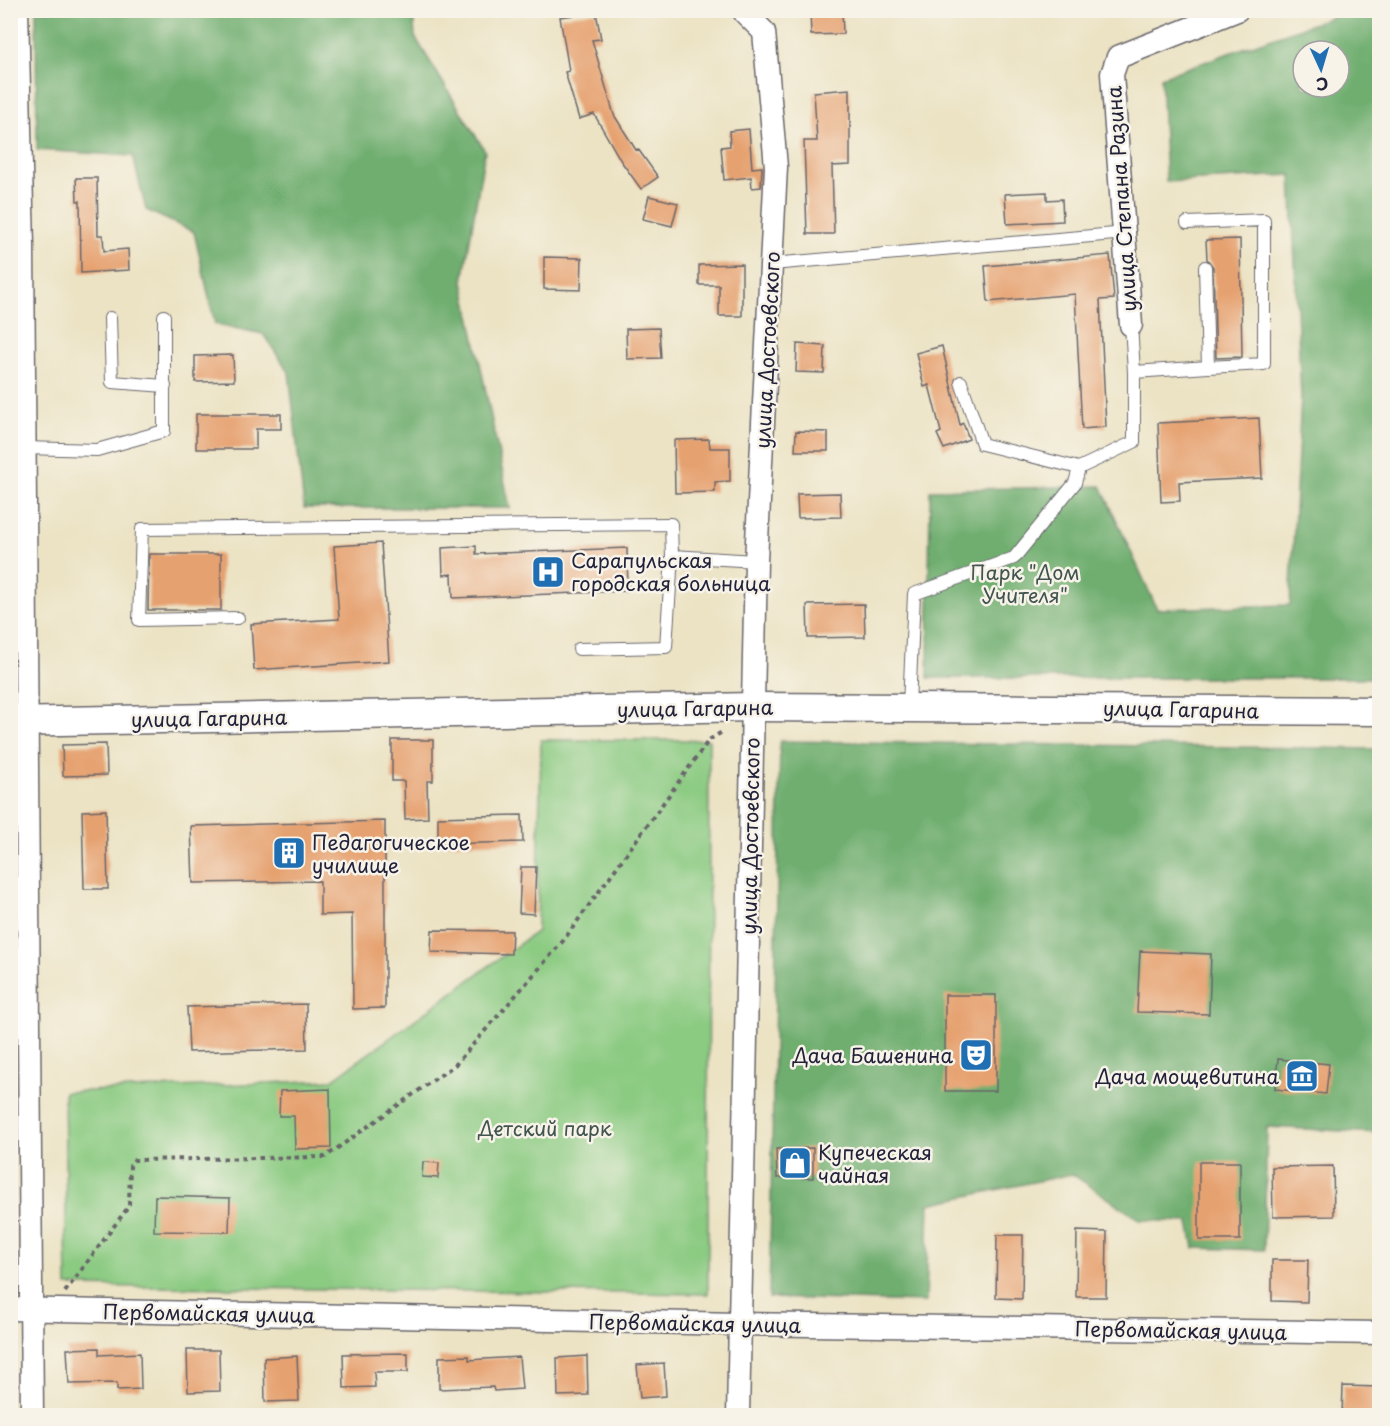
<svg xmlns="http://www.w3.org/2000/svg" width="1390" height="1426" font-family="'Playpen Sans',sans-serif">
  <rect width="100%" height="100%" fill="#f7f3e8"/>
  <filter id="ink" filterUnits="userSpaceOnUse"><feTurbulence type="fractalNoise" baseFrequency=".0167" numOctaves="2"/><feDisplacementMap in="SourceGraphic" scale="12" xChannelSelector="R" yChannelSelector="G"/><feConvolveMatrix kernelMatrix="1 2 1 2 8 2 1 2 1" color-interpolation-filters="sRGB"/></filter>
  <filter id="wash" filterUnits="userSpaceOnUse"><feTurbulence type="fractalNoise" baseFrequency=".008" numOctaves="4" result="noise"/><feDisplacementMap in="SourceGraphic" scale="24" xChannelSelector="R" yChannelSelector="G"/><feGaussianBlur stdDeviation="1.35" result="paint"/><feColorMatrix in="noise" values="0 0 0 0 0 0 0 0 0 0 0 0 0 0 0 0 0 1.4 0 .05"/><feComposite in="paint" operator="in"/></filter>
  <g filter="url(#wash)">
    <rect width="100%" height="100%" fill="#ece3c4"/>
    <path fill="#8aca81" stroke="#56765e" stroke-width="1.5" d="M541,740H709L708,1294L67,1286L64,1092L332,1080L537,931Z"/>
    <path fill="#6fae6f" stroke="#486855" stroke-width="1.5" fill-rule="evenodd" d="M36,11H413L415,37L485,151L463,281L510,508H304L289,372L263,334L215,324L194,232L146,210L133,156L37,150Z
      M1349,11H1379V678H928L930,490L1101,486L1157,609L1290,605L1301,397L1291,175L1166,182L1161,77ZM1303,51H1339V87H1303Z
      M780,741L1379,749V1133L1267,1127L1264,1250L1194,1248L1189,1222L1140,1220L1072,1174L929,1204L926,1302L769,1298Z"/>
    <g id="blocks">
      <path fill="#e6a16f" d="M810,10H842L843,34L811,35Z
        M596,12L601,39L592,40L614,115L636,150L638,149L658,177L641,189L621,161L594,114L579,119L565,72L569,71L560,17Z
        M850,89V165L832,166L834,234H807L804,141H817L814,92Z
        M749,129L752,168L762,167L761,187L752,188L751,177L724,180L721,147L730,146L729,131Z
        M76,178H97L98,235H103L104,251L128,249L129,270L81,273L80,201H77Z
        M1047,192V200L1062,199L1063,221L1007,224L1005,194Z
        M649,196L678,203L672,226L643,219Z
        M1240,239L1242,357L1216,358L1213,267L1207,259L1206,240Z
        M1110,255L1114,299L1100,300L1106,427L1082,429L1075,294L988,302L985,266Z
        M544,257L582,258L581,290L544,289Z
        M742,264V316H719V285H699V265Z
        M659,328L661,358L627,359L626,329Z
        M797,344L825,346L824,373L796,372Z
        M942,346L960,425L963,423L969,439L944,449L937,434L941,432L929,385L924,387L916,353Z
        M233,355L234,381L195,382V356Z
        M196,414H281V429H256V449H196Z
        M1259,418L1262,478L1179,482L1180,501L1161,502L1158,423Z
        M796,431L828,432V451H795Z
        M709,439L710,448H730V481L715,482V492L675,493L674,440Z
        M840,493L841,517L798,518L797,494Z
        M381,543L389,661L254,670L251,624L339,619L334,546Z
        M476,546V554L627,548L628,591L453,598L452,574L443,575L442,548Z
        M149,554H221V610H148Z
        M864,604L865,637L808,638L807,605Z
        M392,740H433V781H427L428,818L405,819L404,781H392Z
        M106,744L107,775L63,776L62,745Z
        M106,810L108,889H84L82,811Z
        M522,815L523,842L438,844V817Z
        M385,821V1008L353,1009L352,914L320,915V881L193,883L191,826Z
        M521,867H536L534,914L519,913Z
        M432,930L512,931L511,954L431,952Z
        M1140,951L1211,954L1209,1014L1137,1012Z
        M945,995H996V1091H945Z
        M306,1004L307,1049L189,1052L187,1007Z
        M1278,1059L1329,1064L1326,1094L1275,1089Z
        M330,1089L331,1148L295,1149L294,1116H279L280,1091Z
        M813,1148V1178H777L776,1149Z
        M423,1162L439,1163L438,1178L422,1177Z
        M1199,1162H1240V1240H1199Z
        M1333,1166L1334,1216L1273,1217L1272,1167Z
        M155,1196L230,1198L229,1232L154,1231Z
        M1077,1231L1107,1232L1106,1297H1076Z
        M997,1235H1023L1022,1299L996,1298Z
        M1272,1260H1308L1307,1302L1272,1301Z
        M99,1348V1355L140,1353L141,1389L117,1390V1383L69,1384L67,1349Z
        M187,1350H219L220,1391L188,1392Z
        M408,1353V1372H374L375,1387L344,1388L343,1354Z
        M297,1356L299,1401L265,1402L264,1358Z
        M469,1356V1360L519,1357L522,1389L494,1391L493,1387L439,1389V1357Z
        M587,1356L588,1395L558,1396L557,1358Z
        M664,1363L666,1396L640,1398L637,1365Z
        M1343,1386L1380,1387V1416H1342Z"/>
    </g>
  </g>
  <g filter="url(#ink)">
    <use href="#blocks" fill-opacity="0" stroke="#69666b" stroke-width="1.5"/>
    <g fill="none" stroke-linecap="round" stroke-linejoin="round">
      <defs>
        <path id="service" d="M1187,223L1264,220V364L1208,367
          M772,264L1126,233
          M110,318L112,382L165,386
          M1131,325L1134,372L1208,367L1205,267
          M961,382L982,444L1079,468L1134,442V372
          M24,448L97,450L164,431V316
          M238,618L139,620L142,529L671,524L672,556L756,561
          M579,649L666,647L672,556
          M909,706L914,594L1014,558L1075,483L1079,468"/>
        <path id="minor" d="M17,10L23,246L32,1416
          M1131,325L1112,74L1118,57L1237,10
          M10,1309L739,1324L1380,1333
          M738,1416L756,561L776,167L764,32L745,13"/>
        <path id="tertiary" d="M10,722L753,707L1380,711"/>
      </defs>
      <use href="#service" stroke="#69666b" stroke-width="14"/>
      <use href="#minor" stroke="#69666b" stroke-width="25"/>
      <use href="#tertiary" stroke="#69666b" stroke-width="31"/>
      <path stroke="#69666b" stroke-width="4" stroke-dasharray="4.5 4.5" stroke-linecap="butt" d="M65,1292L129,1206L130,1166L134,1160L325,1157L456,1064L563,941L709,740L722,732"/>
      <use href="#service" stroke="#fff" stroke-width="12"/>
      <use href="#minor" stroke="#fff" stroke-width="22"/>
      <use href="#tertiary" stroke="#fff" stroke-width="28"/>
    </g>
  </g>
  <defs>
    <symbol id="hospital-square" viewBox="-11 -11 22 22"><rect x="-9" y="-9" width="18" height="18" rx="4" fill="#1f6fb2" stroke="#f7f3e8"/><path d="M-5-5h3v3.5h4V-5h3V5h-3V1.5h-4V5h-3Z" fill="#fff"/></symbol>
    <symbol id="building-square" viewBox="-11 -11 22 22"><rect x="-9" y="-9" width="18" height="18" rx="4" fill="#1f6fb2" stroke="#f7f3e8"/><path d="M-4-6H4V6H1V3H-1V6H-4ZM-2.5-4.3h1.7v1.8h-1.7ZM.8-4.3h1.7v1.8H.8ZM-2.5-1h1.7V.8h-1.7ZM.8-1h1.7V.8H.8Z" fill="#fff"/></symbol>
    <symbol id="theatre-square" viewBox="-11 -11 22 22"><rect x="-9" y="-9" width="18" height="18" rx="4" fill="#1f6fb2" stroke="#f7f3e8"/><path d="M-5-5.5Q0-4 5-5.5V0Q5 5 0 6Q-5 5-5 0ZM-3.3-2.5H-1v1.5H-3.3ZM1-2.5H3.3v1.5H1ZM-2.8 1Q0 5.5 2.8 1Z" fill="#fff"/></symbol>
    <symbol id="museum-square" viewBox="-11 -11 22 22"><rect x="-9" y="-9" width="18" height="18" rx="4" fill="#1f6fb2" stroke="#f7f3e8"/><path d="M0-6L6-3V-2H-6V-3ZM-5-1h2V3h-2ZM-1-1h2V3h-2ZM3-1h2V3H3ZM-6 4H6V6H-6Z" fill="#fff"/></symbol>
    <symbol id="shop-square" viewBox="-11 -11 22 22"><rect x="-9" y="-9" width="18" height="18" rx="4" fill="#1f6fb2" stroke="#f7f3e8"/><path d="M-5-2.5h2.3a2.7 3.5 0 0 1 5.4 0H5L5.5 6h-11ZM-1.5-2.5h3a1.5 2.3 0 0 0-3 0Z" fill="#fff"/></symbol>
  </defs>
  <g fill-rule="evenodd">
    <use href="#hospital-square" x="529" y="553" width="38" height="38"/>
    <use href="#building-square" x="270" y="834" width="38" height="38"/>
    <use href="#theatre-square" x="957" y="1036" width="38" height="38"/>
    <use href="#museum-square" x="1283" y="1057" width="38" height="38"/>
    <use href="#shop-square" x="776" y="1144" width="38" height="38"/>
  </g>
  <g text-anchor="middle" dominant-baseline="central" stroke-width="5" stroke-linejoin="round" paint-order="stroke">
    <g font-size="20" fill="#22223b" stroke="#f7f3e8">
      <text transform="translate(1121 199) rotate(-94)">улица Степана Разина</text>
      <text transform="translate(767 350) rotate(-87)">улица Достоевского</text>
      <text transform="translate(695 708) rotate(-1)">улица Гагарина</text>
      <text transform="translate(1181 709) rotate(1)">улица Гагарина</text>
      <text transform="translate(209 718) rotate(-1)">улица Гагарина</text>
      <text transform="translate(750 836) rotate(-89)">улица Достоевского</text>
      <text transform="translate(209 1313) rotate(1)">Первомайская улица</text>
      <text transform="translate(695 1323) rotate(1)">Первомайская улица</text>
      <text transform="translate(1181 1330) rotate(1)">Первомайская улица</text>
    </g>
    <g font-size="20" fill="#22223b" stroke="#f7f3e8" text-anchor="start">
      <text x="571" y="560">Сарапульская<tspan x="571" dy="23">городская больница</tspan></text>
      <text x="312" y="842">Педагогическое<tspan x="312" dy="23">училище</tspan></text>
      <text x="953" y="1055" text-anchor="end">Дача Башенина</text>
      <text x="1279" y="1076" text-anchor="end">Дача мощевитина</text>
      <text x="818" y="1152">Купеческая<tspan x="818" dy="23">чайная</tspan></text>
    </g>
    <g font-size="20" fill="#415450" stroke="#f7f3e8">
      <text x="1025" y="572">Парк "Дом<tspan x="1025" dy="23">Учителя"</tspan></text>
      <text x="545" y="1128">Детский парк</text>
    </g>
  </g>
  <rect width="1390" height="1426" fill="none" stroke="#f7f3e8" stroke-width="36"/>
  <g transform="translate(1321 69) rotate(176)"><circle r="28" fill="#f7f3e8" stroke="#a29fa3" stroke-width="1.5"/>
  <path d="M0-4.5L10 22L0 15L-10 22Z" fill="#1f6fb2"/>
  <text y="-9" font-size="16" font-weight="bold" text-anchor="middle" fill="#22223b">С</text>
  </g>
</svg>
